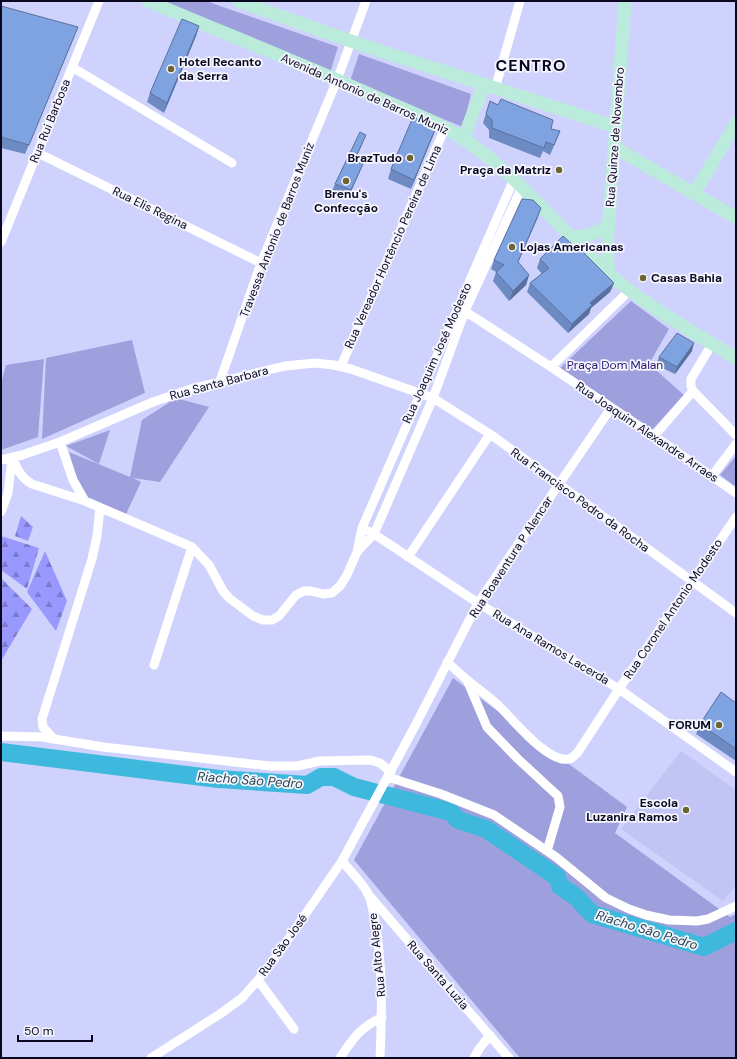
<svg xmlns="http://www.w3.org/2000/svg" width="737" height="1059" font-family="'DM Sans',sans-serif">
  <defs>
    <pattern id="forest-firs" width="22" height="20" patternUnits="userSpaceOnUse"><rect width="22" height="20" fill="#9998fe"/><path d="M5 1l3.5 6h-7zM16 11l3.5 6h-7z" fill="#7b7acd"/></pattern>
  </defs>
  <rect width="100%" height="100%" fill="#cfd2fd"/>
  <path fill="#c2c5f4" d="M681,751L736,790V886L723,901L621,829Z"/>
  <path fill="#9ea0dd" d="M158,1H206L338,47L330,73Z
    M359,54L471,94L463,127L350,81Z
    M631,301L669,329L649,364L684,395L652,430L559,369Z
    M132,340L145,393L42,439L46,358Z
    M44,359L38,437L1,450V384L6,365Z
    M176,398L209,407L160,482L133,478L141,482L126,514L88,498L78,482L69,452L130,477L142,420Z
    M110,430L99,464L66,446Z
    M736,456V487L720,475Z
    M453,678L627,807L615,833L730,917L736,914V1058H520L354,860Z"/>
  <path fill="url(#forest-firs)" d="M21,516L33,527L28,541L15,536Z
    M1,536L39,548L27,589L1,570Z
    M45,551L67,601L56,631L27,592Z
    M1,578L32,609L1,661Z"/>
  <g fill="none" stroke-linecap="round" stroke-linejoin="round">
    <path stroke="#3eb8dc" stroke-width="18" d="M1,752L219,779L307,785L321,777H334L354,787L451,812L458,820L486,829L557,877L560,886L575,896L592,914L704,947L736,931"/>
    <path stroke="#fff" stroke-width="9" d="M72,67L232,163
      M495,89L520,1
      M38,153L261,263
      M1,242L99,1
      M460,308L551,367L654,436L736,493
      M712,344L691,379V386L693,391L736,435
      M341,366L445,128
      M551,367L630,290
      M220,381L261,263L337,80L366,1
      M654,436L693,391
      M60,442L73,480L85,501
      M1,460L22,455L60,442L153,402L194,388L285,366L315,363L334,365L351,369L433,398L490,434L736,613
      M712,476L736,444
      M100,508L97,536L92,559L42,719L43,727L54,739L103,747L270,766H297L320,761L370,760L380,763L391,772
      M1,512L8,493L12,458C17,468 21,478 32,484L85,501L192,547L209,565L223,591L229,598L253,616L263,620H272L279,616L296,595L304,591H311L323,594L332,593L340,586L347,575L357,552L362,528L514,179
      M362,528L374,534L478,603L619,689L736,772
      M357,552L374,534L433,398L465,311L522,187
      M408,557L490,434
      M447,662L467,680L487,727L518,759L558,796L560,807L547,851
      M154,665L192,547
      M467,680C477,688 488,696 498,705C512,718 548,764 569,759C573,758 575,755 578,752L619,689L736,517
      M1,736L43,737L53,739
      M388,777L441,794L494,815L556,857L606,898L629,909L646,915L669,920L697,921L708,919L736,906
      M342,861C350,871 361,881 367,892C372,900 373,912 375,921C383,966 382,1013 380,1058
      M367,893L509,1058
      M258,980L294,1029
      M151,1058L220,1014L242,998L258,980L278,954L342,861L415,726L478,603L611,408
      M340,1058C354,1037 359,1029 382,1017
      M474,1058L479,1049L490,1035"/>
    <path stroke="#bbecdb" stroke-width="13" d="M148,1C221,32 295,61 367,93C400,108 435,120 465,140C520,177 559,229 608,273C646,306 693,332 736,358
      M238,1L362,45L616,127
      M463,139L484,85
      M614,147L736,218
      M694,194L736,123
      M569,236H587L609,226
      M609,274L607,247L625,1"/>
  </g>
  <path fill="#6d8bc2" d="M1,6L74,37L25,154L1,148Z
    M199,26L196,36L164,113L147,102L150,93Z
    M490,101L551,129L560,131L556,141L550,155L543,151L540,158L489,138V130L483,123Z
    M436,127L411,189L388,179L391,169Z
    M363,142L355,161L360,171L348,198L332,191L335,184Z
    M538,217L518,262L529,275L526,285L509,301L493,281L496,272L491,269L494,260Z
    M575,247L614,283L610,292L591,308L589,314L568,333L527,292L530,283L542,274L537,268L540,259Z
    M692,351L675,374L656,365L659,357Z
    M736,703V761L696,734L700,724Z"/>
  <path fill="#59719e" d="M199,26L196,36L164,113L167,103Z
    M436,127L433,136L411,189L414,180Z
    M363,164L360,171L348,198L351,190Z
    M541,208L538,217L514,271L518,262Z
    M529,275L526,285L509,301L513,291Z
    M614,283L610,292L591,308L589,314L568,333L572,324L590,303Z
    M694,343L692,351L675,374L677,367Z"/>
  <path fill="#7fa2e1" stroke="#59719e" d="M1,6L78,27L29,145L1,137Z
    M182,19L199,26L167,103L150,93Z
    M501,99L553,120L551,129L560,131L554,145L546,142L544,148L492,128V120L486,114L490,101L498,105Z
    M413,117L436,127L414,180L391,169Z
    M360,132L366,135L354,161L363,164L351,190L335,184Z
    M522,199L533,200L541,208L518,262L529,275L513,291L496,272L504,265L494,260Z
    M563,236L575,247L577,246L614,283L590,303L592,305L572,324L530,283L549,268L540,259Z
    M677,333L694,343L677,367L659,357Z
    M721,692L736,703V749L700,724Z"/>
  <g fill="#6b6531" stroke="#f5f6fe" stroke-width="1.5">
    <circle cx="171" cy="69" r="4"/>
    <circle cx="410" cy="158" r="4"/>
    <circle cx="559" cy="170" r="4"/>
    <circle cx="346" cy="181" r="4"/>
    <circle cx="512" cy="247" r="4"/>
    <circle cx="643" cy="278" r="4"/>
    <circle cx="719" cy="725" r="4"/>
    <circle cx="686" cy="810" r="4"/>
  </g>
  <g text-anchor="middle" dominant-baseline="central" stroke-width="3.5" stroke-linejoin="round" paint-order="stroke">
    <g font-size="12" font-weight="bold" fill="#090720" stroke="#f5f6fe" text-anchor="end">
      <text x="179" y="62" text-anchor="start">Hotel Recanto<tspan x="179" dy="14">da Serra</tspan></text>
      <text x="402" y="158">BrazTudo</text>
      <text x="551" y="170">Praça da Matriz</text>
      <text x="346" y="194" text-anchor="middle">Brenu's<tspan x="346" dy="14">Confecção</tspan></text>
      <text x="520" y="247" text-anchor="start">Lojas Americanas</text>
      <text x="651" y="278" text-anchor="start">Casas Bahia</text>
      <text x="711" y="725">FORUM</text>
      <text x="678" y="803">Escola<tspan x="678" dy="14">Luzanira Ramos</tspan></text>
    </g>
    <g font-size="12" fill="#090720" stroke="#f5f6fe">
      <text transform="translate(365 94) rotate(24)">Avenida Antonio de Barros Muniz</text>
      <text transform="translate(50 121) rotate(-68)">Rua Rui Barbosa</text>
      <text transform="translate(615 137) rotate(-86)">Rua Quinze de Novembro</text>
      <text transform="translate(150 208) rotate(26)">Rua Elis Regina</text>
      <text transform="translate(277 230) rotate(-69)">Travessa Antonio de Barros Muniz</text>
      <text transform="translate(393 247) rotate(-66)">Rua Vereador Hortêncio Pereira de Lima</text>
      <text transform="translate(437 353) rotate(-66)">Rua Joaquim José Modesto</text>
      <text transform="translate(219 383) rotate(-15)">Rua Santa Barbara</text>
      <text transform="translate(647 432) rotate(34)">Rua Joaquim Alexandre Arraes</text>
      <text transform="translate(580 500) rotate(36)">Rua Francisco Pedro da Rocha</text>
      <text transform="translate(511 557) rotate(-57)">Rua Boaventura P Alencar</text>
      <text transform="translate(673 609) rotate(-56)">Rua Coronel Antonio Modesto</text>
      <text transform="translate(551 647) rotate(31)">Rua Ana Ramos Lacerda</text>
      <text transform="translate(283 945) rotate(-54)">Rua São José</text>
      <text transform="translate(377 955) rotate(-96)">Rua Alto Alegre</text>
      <text transform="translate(438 975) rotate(49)">Rua Santa Luzia</text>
    </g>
    <g font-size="12" fill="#26136c" stroke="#f5f6fe">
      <text x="615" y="365">Praça Dom Malan</text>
    </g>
    <g font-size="13" font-style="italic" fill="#2a444e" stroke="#f5f6fe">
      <text transform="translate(250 780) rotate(4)">Riacho São Pedro</text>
      <text transform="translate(647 930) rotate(17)">Riacho São Pedro</text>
    </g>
    <g font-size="16" font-weight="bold" letter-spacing="1" fill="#090720" stroke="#f5f6fe">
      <text x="531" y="65">CENTRO</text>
    </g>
  </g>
  <rect width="737" height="1059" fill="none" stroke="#090720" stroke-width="4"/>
  <path d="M18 1035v6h74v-6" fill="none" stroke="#090720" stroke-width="2"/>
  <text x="24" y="1035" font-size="12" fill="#090720" stroke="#f5f6fe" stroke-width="3" paint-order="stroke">50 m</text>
</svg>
